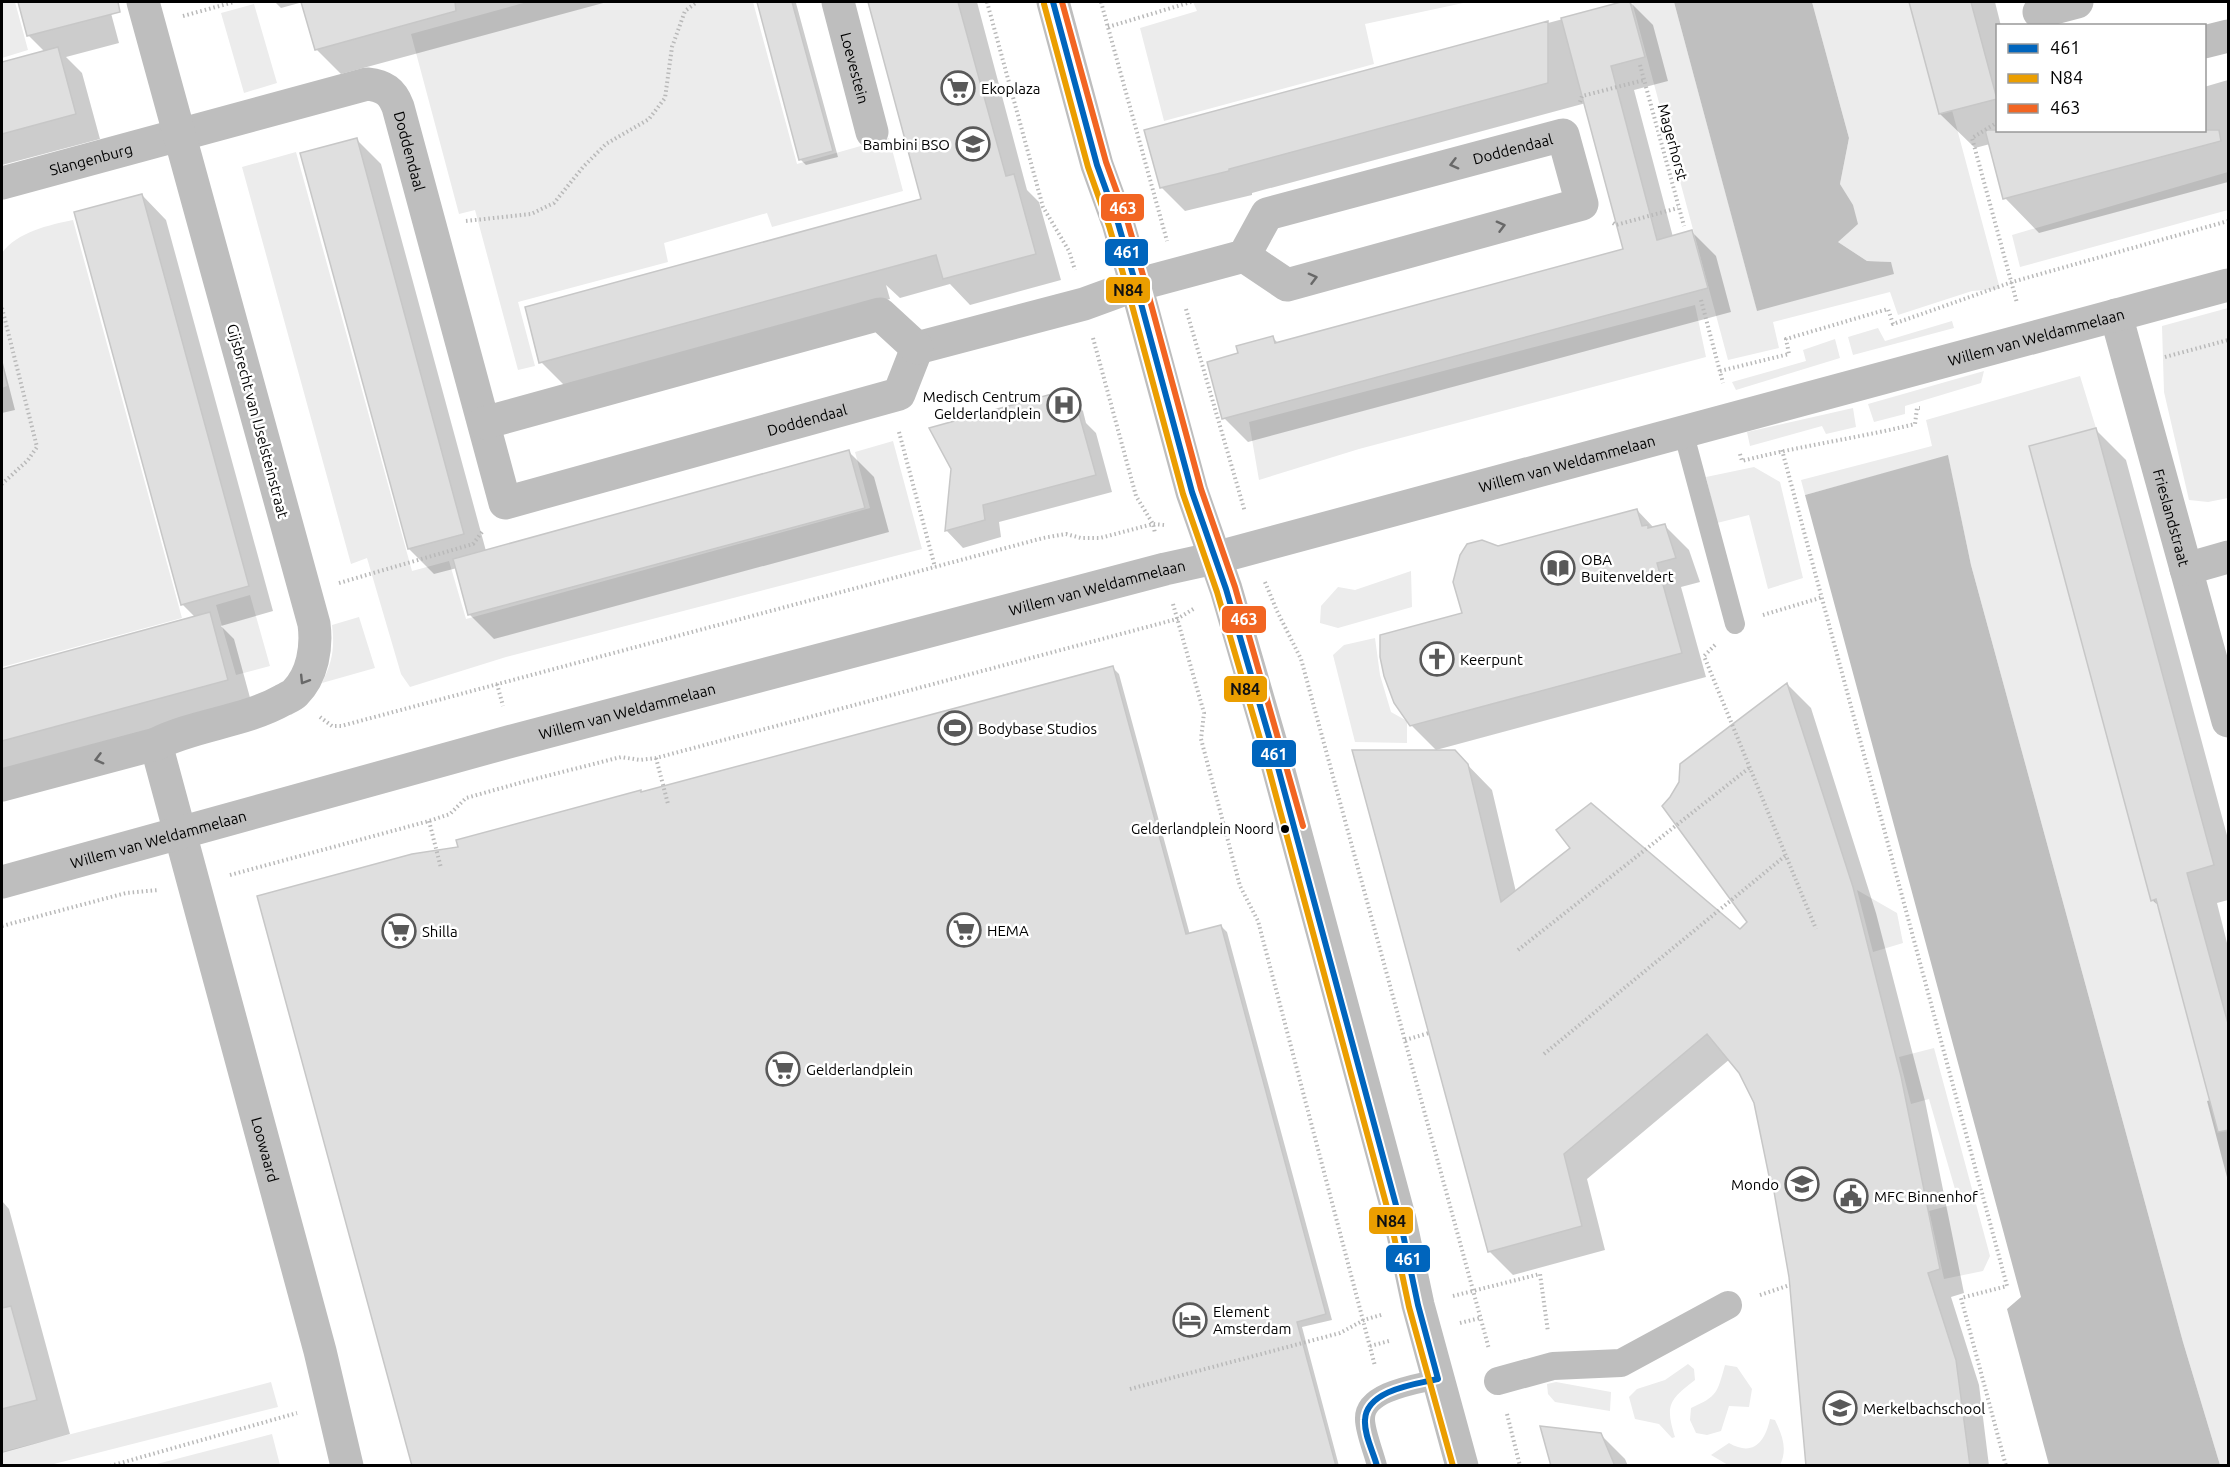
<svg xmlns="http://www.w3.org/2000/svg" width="2230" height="1467" font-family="Ubuntu,sans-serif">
  <rect width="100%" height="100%" fill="#fff"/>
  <path fill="#ececec" d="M2,2H15L28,50L2,58Z
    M527,2H755H753L797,164L889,138L903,191L772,227L767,213L664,243L668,262L518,302L535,366L518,370L475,210L459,214L411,34Z
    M1193,2H1468L1365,24L1374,64L1164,121L1140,28L1197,11Z
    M1632,2H1674L1757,310L1890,262L1867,261L1838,242L1852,205L1840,184L1849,138L1812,2H1923L2000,289L1972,291L1898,315L1890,292L1773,322L1779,348L1728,360Z
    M254,4L277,83L244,93L221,13Z
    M296,152L412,571L449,561L466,619L870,508L855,452L893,441L922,549L506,657L410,687L401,674L367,558L351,564L242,167Z
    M2228,172V210L2020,267L2012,235Z
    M73,220L182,618L2,667V388L7,386L2,364V253C17,232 49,225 73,220Z
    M1695,305L1706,357L1359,449L1259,480L1249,422Z
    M2228,308V498L2208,502L2189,500L2164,392L2162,326Z
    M1952,321L1954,328L1853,355L1848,337L1878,328L1885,341Z
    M1835,339L1840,358L1736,390L1732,382L1806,361L1803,350Z
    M1984,371L1981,383L1905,406V414L1874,422L1868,404Z
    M2080,376L2096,428L2145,874L2228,1095V1465H2220L2183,1342L1971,565L1948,456L1805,495L1801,480L1932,446L1926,420Z
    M1853,408L1856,427L1826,434L1822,426L1750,446L1747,432Z
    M1754,467L1780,482L1803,578L1768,589L1749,515L1717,523L1706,477Z
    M1411,571L1412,607L1338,628L1320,623L1321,606L1338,587L1355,590Z
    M250,595L270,666L236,675L216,605Z
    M359,617L375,668L322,683C332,662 335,649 332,625Z
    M1375,638L1380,675L1391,712L1407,721V743L1355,742L1333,655L1344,645Z
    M1857,890L1897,913L1903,943L1873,952Z
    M1934,1048L1990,1256L1983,1271L1944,1279L1929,1211L1959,1203L1929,1099L1911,1104L1899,1057Z
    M1688,1364L1694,1369L1695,1380C1669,1400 1665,1405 1675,1437L1672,1438L1659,1424L1635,1419L1629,1397L1637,1389L1665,1380Z
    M1725,1365L1737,1367L1752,1389L1749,1407L1729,1406L1721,1431L1707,1435L1696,1433L1690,1420L1691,1408C1718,1396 1717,1393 1725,1365Z
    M271,1382L278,1407L50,1465H2V1452Z
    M1556,1382L1611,1392L1610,1411L1555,1402L1548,1394L1547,1384Z
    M1770,1419L1775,1420C1782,1435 1788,1449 1780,1465H1728L1711,1455L1729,1443C1753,1457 1765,1442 1770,1419Z
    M272,1434L280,1465H153Z"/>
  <path fill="#bfbfbf" d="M1674,2H1812L1849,138L1840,184L1853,205L1858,224L1838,242L1867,261L1891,262L1894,274L1757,311Z
    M1948,455L1971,565L2183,1342L2220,1465H2049L2007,1309L2021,1297L1805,495Z"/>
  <path fill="#0003" d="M19,2H108L119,43L66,57L82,73L100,139L2,165V63L45,52L29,36Z
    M275,2H607L341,74L316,49L303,2L281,8Z
    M774,2H794L796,3L838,157L806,165L800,159L759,6Z
    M869,2H977L1027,190L1039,202L1061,280L970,305L950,284L900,298L886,285L890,299L566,387L541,362L923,200Z
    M1626,2H1630L1653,25L1668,81L1634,90L1673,237L1692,232L1716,256L1731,312L1248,442L1224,418L1239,354L1273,338L1279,344L1625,250L1586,103L1252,193V195L1185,211L1161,187L1146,131Z
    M1910,2H1995L2001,26H1998V130H2204V87L2228,80V182L2039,233L2005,198L1990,144L1975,148L1940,114Z
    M356,139L381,164L486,551L849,452L874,477L889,532L494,639L469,614L457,568L434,574L409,549Z
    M142,195L166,220L273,611L221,626L234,639L252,705L2,772V670L196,618L182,604Z
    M2,359L15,410L2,413Z
    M1066,394L1083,411L1086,423L1096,433L1112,492L999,522L1001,537L963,548L946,530L1060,396Z
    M2096,430L2126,460L2228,839V900L2217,903L2228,947V1181L2207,1101L2211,1100L2160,907L2152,900Z
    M1637,510L1654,528L1664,525L1689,550L1700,582L1681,587L1706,677L1436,750L1411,725L1463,614L1498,548Z
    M1113,668L1119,674L1190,935L1221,926L1227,932L1332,1320L1302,1327L1339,1466H414L460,848L642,794Z
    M1787,684L1811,708L1876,913L1925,1101L1964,1293L1951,1297L1979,1385L1989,1466H1807L1791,1277L1774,1182L1772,1180L1755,1102L1741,1072L1730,1059L1587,1179L1605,1250L1513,1275L1489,1251L1455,752L1492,790L1516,892L1740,931L1749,922Z
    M2,1201L9,1209L70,1434L2,1453Z
    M1600,1434L1625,1459L1628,1466H1552Z"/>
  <path fill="#dfdfdf" stroke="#c7c7c7" stroke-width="1.5" d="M18,2H118L120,12L27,36Z
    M301,2H455L456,11L315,50Z
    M757,2H792L833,151L799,160Z
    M868,2H958L1006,176L1014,174L1036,254L943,279L936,255L539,363L525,307L921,199Z
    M1621,2H1630L1645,57L1611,66L1657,240L1692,230L1708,288L1222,419L1207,362L1238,353L1236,346L1273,336L1275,343L1623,249L1561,18Z
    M1909,2H1971L1997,99L1939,114Z
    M1548,21V83L1229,169V171L1160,188L1144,130Z
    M58,47L76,114L2,134V62Z
    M1985,130H2219L2221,141L2003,199Z
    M357,138L464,534L408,549L300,153Z
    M142,194L249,586L181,605L74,212Z
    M1059,392V394L1066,392L1072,416L1079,414L1096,475L983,505L985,520L945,531L951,469L929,428Z
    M2096,428L2214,865L2187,873L2229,1027V1130L2218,1132L2156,899L2151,901L2029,446Z
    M849,450L865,508L468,615L453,559Z
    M1637,509L1642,526L1648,525V528L1665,524L1676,558L1657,563L1682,653L1410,726L1394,703L1384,676L1380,657V635L1462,613L1453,582L1460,555L1467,544L1482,540L1498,546Z
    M210,612L228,680L2,741V669Z
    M1113,666L1186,934L1221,925L1326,1314L1297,1322L1336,1466H412L257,896L412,854L458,847L456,840L641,790V792Z
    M1787,683L1853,887L1901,1076L1940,1269L1928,1273L1956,1360L1970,1466H1806L1789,1277L1772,1180L1770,1181L1754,1103L1739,1073L1707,1034L1564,1154L1582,1226L1488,1252L1352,750H1455L1468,764L1501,902L1570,848L1556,830L1591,803L1740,929L1747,922L1662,806L1670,797L1679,782L1680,764Z
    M11,1306L37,1400L2,1409V1308Z
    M1540,1426L1601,1433L1615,1466H1551Z"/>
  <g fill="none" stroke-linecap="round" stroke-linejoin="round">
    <path stroke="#b9b9b9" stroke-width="4" stroke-dasharray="1.5 3" stroke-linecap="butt" d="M987,2L1043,207L1069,251L1075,270
      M1101,2L1167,241
      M183,16L234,2
      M1108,27L1191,2
      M1640,65L1684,226
      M1580,102L1582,96L1644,80
      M1998,122L1972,138L2017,303
      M466,221L531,214L554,203L583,167L606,144L649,119L665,98L672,47L685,11L697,2
      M1613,223L1616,225L1678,208
      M1701,300L1723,383
      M2,308L37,447L28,460L2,484
      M1186,309L1245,512
      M1093,338L1136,496L1153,524L1155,533
      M2165,357L2228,340
      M1720,371L1789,354L1786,339L1888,309L1893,324L2012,282L2228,221
      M899,432L935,567
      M1782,450L2007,1286L1961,1298L2006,1466
      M1740,454L1742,461C1799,446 1858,438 1915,424L1917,408H1920
      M1265,582L1277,611L1301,659L1489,1349
      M339,583L473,544L482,532
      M1173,604L1204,713L1201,739L1240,886L1258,921L1375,1366
      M1763,615L1823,597
      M1715,645L1704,656L1816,929
      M497,684L503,706
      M320,717L332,726H341L1043,538L1066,534L1081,538H1100L1153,524L1164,525
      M656,758L668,804
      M429,821L441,868
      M230,875L429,821L450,814L466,798L523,782L621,757L640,760L656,758L1177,619L1195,608
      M2,926L126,893L158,890
      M1518,950L1749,768
      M1405,1040L1429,1033
      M1544,1054L1785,856
      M1760,1295L1790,1285
      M1453,1296L1540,1274L1548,1332
      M1460,1323L1480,1318
      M1370,1346L1389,1341
      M1130,1389L1340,1333L1364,1320L1384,1314
      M1507,1414L1520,1466
      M110,1466L297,1413"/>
    <path stroke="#bebebe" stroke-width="20" d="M1683,431L1735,624
      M1377,1466C1374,1453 1365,1432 1365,1419C1364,1391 1418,1384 1438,1379"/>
    <path stroke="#bebebe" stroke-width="28" d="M1498,1381L1553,1366L1621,1363L1728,1305"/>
    <g stroke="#bebebe" stroke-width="33">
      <path id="s1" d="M838,2L872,132"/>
      <path d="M2039,12L2077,2"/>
      <path d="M2204,42L2228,36"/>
      <path id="s2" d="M2,183L367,84C384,86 392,91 398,107L505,503L899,394L917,348"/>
      <path id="s3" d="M2116,315L2228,721"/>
      <path id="s4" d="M917,348L1084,304L1136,285L1244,256L1267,214L1563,135L1582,204L1287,285L1244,256"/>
      <path d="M484,423L880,314L917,348"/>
      <path d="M2186,569L2228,557"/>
      <path id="s5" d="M156,744L320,1351L347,1466"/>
      <path d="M2,785L156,744C196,724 244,722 283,700C287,698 292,696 295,693C313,675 317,647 314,624L143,2"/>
      <path id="s6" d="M2,882L512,741L1165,569L1215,558L2228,285"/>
    </g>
    <path stroke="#bebebe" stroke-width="33" d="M1053,2L1097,165L1118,223L1136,285L1192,492L1226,589L1277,764L1400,1220L1418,1305L1462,1466"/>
    <defs>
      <path id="bus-1" d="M1053,2L1097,165L1118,223L1136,285L1192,492L1226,589L1277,764L1400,1220L1418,1305L1438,1379C1416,1384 1366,1390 1365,1420C1364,1435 1373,1451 1377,1466"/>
      <path id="bus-2" d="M1044,4L1088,167L1109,226L1127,287L1183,494L1217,592L1268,766L1391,1222L1409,1307L1453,1466"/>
      <path id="bus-3" d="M1062,2L1106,162L1127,220L1145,282L1201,489L1235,587L1303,826"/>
    </defs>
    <use href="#bus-1" stroke="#fff" stroke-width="10"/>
    <use href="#bus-2" stroke="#fff" stroke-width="10"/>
    <use href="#bus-3" stroke="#fff" stroke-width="10"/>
    <use href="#bus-1" stroke="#0065bd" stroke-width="6"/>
    <use href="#bus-2" stroke="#eb9e00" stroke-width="6"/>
    <use href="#bus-3" stroke="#f26522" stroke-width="6"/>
  </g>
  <defs><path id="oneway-chevron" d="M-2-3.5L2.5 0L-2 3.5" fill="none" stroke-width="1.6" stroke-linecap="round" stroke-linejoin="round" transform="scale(1.5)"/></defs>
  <g stroke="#686868">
    <use href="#oneway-chevron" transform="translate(1454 164) rotate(165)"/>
    <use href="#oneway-chevron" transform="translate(1501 226) rotate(-15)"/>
    <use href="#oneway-chevron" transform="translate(1313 278) rotate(-15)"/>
    <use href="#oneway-chevron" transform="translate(304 680) rotate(122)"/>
    <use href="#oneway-chevron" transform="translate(99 759) rotate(165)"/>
  </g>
  <defs>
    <symbol id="supermarket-ring" viewBox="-11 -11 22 22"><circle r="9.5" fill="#fff" stroke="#595959" stroke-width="1.5"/><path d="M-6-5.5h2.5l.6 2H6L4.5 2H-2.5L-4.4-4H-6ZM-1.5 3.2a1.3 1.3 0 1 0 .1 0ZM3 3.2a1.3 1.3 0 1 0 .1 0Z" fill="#595959"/></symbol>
    <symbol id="school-ring" viewBox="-11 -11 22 22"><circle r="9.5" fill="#fff" stroke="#595959" stroke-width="1.5"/><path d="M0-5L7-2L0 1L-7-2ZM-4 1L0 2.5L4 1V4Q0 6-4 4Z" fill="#595959"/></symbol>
    <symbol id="hospital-ring" viewBox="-11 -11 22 22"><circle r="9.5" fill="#fff" stroke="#595959" stroke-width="1.5"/><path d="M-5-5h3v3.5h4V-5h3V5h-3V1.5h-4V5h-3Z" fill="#595959"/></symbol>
    <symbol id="library-ring" viewBox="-11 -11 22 22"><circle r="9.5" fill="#fff" stroke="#595959" stroke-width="1.5"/><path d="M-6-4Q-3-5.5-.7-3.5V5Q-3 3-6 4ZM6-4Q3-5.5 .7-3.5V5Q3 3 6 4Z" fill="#595959"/></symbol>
    <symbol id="church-ring" viewBox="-11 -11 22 22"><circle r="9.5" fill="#fff" stroke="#595959" stroke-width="1.5"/><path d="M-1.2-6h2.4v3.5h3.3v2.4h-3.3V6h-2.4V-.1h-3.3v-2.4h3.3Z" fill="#595959"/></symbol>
    <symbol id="stadium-ring" viewBox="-11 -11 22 22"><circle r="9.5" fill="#fff" stroke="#595959" stroke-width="1.5"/><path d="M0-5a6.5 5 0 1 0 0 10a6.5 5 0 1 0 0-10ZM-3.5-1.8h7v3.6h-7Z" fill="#595959"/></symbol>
    <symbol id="civic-ring" viewBox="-11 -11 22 22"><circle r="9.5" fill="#fff" stroke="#595959" stroke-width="1.5"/><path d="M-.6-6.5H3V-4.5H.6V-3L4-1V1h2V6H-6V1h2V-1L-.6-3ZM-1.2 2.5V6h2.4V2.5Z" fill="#595959"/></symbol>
    <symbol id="hotel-ring" viewBox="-11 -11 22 22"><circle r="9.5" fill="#fff" stroke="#595959" stroke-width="1.5"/><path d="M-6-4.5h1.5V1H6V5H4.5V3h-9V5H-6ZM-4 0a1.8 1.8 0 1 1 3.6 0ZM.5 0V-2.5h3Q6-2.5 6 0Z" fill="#595959"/></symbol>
  </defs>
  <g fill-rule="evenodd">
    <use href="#supermarket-ring" x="939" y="69" width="38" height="38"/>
    <use href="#school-ring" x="954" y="125" width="38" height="38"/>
    <use href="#hospital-ring" x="1045" y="386" width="38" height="38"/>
    <use href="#library-ring" x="1539" y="549" width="38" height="38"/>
    <use href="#church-ring" x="1418" y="640" width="38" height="38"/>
    <use href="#stadium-ring" x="936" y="709" width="38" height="38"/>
    <use href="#supermarket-ring" x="945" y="911" width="38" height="38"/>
    <use href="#supermarket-ring" x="380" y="912" width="38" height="38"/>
    <use href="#supermarket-ring" x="764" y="1050" width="38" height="38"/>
    <use href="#school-ring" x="1783" y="1165" width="38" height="38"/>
    <use href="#civic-ring" x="1832" y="1177" width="38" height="38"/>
    <use href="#hotel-ring" x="1171" y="1301" width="38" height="38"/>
    <use href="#school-ring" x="1821" y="1389" width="38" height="38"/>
  </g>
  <circle fill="#000" stroke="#fff" stroke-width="2" cx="1285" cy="829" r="5"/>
  <g text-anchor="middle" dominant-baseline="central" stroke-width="5" stroke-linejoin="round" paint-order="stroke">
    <g font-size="14" fill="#000" stroke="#fff" text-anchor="end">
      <text x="1274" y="829">Gelderlandplein Noord</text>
    </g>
    <g font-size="15" fill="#000" stroke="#fff">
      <text stroke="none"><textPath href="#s1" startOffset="68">Loevestein</textPath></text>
      <text transform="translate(1673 142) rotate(75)">Magerhorst</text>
      <text stroke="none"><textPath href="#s4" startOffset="642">Doddendaal</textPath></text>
      <text stroke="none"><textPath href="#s2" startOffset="465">Doddendaal</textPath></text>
      <text stroke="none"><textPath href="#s2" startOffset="92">Slangenburg</textPath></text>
      <text stroke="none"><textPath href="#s6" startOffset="2106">Willem van Weldammelaan</textPath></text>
      <text stroke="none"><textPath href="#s2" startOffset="1143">Doddendaal</textPath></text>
      <text transform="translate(258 421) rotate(75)">Gijsbrecht van IJselsteinstraat</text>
      <text stroke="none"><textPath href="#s6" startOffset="1620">Willem van Weldammelaan</textPath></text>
      <text stroke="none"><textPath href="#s3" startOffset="210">Frieslandstraat</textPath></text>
      <text stroke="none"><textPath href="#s6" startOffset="1134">Willem van Weldammelaan</textPath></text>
      <text stroke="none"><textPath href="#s6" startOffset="648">Willem van Weldammelaan</textPath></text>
      <text stroke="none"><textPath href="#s6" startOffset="162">Willem van Weldammelaan</textPath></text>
      <text stroke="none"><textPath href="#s5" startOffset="420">Loowaard</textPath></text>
    </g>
    <g font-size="15" fill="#000" stroke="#fff" text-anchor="start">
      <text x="981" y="88">Ekoplaza</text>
      <text x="950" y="144" text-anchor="end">Bambini BSO</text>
      <text x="1041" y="396" text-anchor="end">Medisch Centrum<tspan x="1041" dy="17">Gelderlandplein</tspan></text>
      <text x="1581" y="559">OBA<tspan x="1581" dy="17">Buitenveldert</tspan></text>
      <text x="1460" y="659">Keerpunt</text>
      <text x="978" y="728">Bodybase Studios</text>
      <text x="987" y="930">HEMA</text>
      <text x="422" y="931">Shilla</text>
      <text x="806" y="1069">Gelderlandplein</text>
      <text x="1779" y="1184" text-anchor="end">Mondo</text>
      <text x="1874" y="1196">MFC Binnenhof</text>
      <text x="1213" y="1311">Element<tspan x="1213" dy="17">Amsterdam</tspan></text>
      <text x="1863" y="1408">Merkelbachschool</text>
    </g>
  </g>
  <g stroke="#fff" stroke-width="2">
    <rect x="1100" y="193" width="45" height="29" rx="6" fill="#f26522"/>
    <rect x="1104" y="238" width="45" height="29" rx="6" fill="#0065bd"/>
    <rect x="1105" y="276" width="46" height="28" rx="6" fill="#eb9e00"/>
    <rect x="1221" y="605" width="46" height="29" rx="6" fill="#f26522"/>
    <rect x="1223" y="675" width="45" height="28" rx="6" fill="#eb9e00"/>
    <rect x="1251" y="739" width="46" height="29" rx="6" fill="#0065bd"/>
    <rect x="1368" y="1206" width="46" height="29" rx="6" fill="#eb9e00"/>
    <rect x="1385" y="1244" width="46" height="29" rx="6" fill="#0065bd"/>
  </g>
  <g font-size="16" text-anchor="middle" font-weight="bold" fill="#fff">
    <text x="1123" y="214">463</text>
    <text x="1127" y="258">461</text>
    <text x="1244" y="625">463</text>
    <text x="1274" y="760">461</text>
    <text x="1408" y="1265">461</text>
  </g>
  <g font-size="16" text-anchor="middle" font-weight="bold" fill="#111">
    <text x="1128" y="296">N84</text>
    <text x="1245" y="695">N84</text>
    <text x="1391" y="1227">N84</text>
  </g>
  <rect width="2230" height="1467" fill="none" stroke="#000000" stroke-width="6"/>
  <rect x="1996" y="24" width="210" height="108" fill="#ffffff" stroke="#999999" stroke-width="1.5"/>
  <rect x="2008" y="44" width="30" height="9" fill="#0065bd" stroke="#999999" stroke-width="1.5"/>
  <text x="2050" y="54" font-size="18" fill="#000000">461</text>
  <rect x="2008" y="74" width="30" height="9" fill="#eb9e00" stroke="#999999" stroke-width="1.5"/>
  <text x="2050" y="84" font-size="18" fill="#000000">N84</text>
  <rect x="2008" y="104" width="30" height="9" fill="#f26522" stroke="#999999" stroke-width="1.5"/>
  <text x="2050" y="114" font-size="18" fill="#000000">463</text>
</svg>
